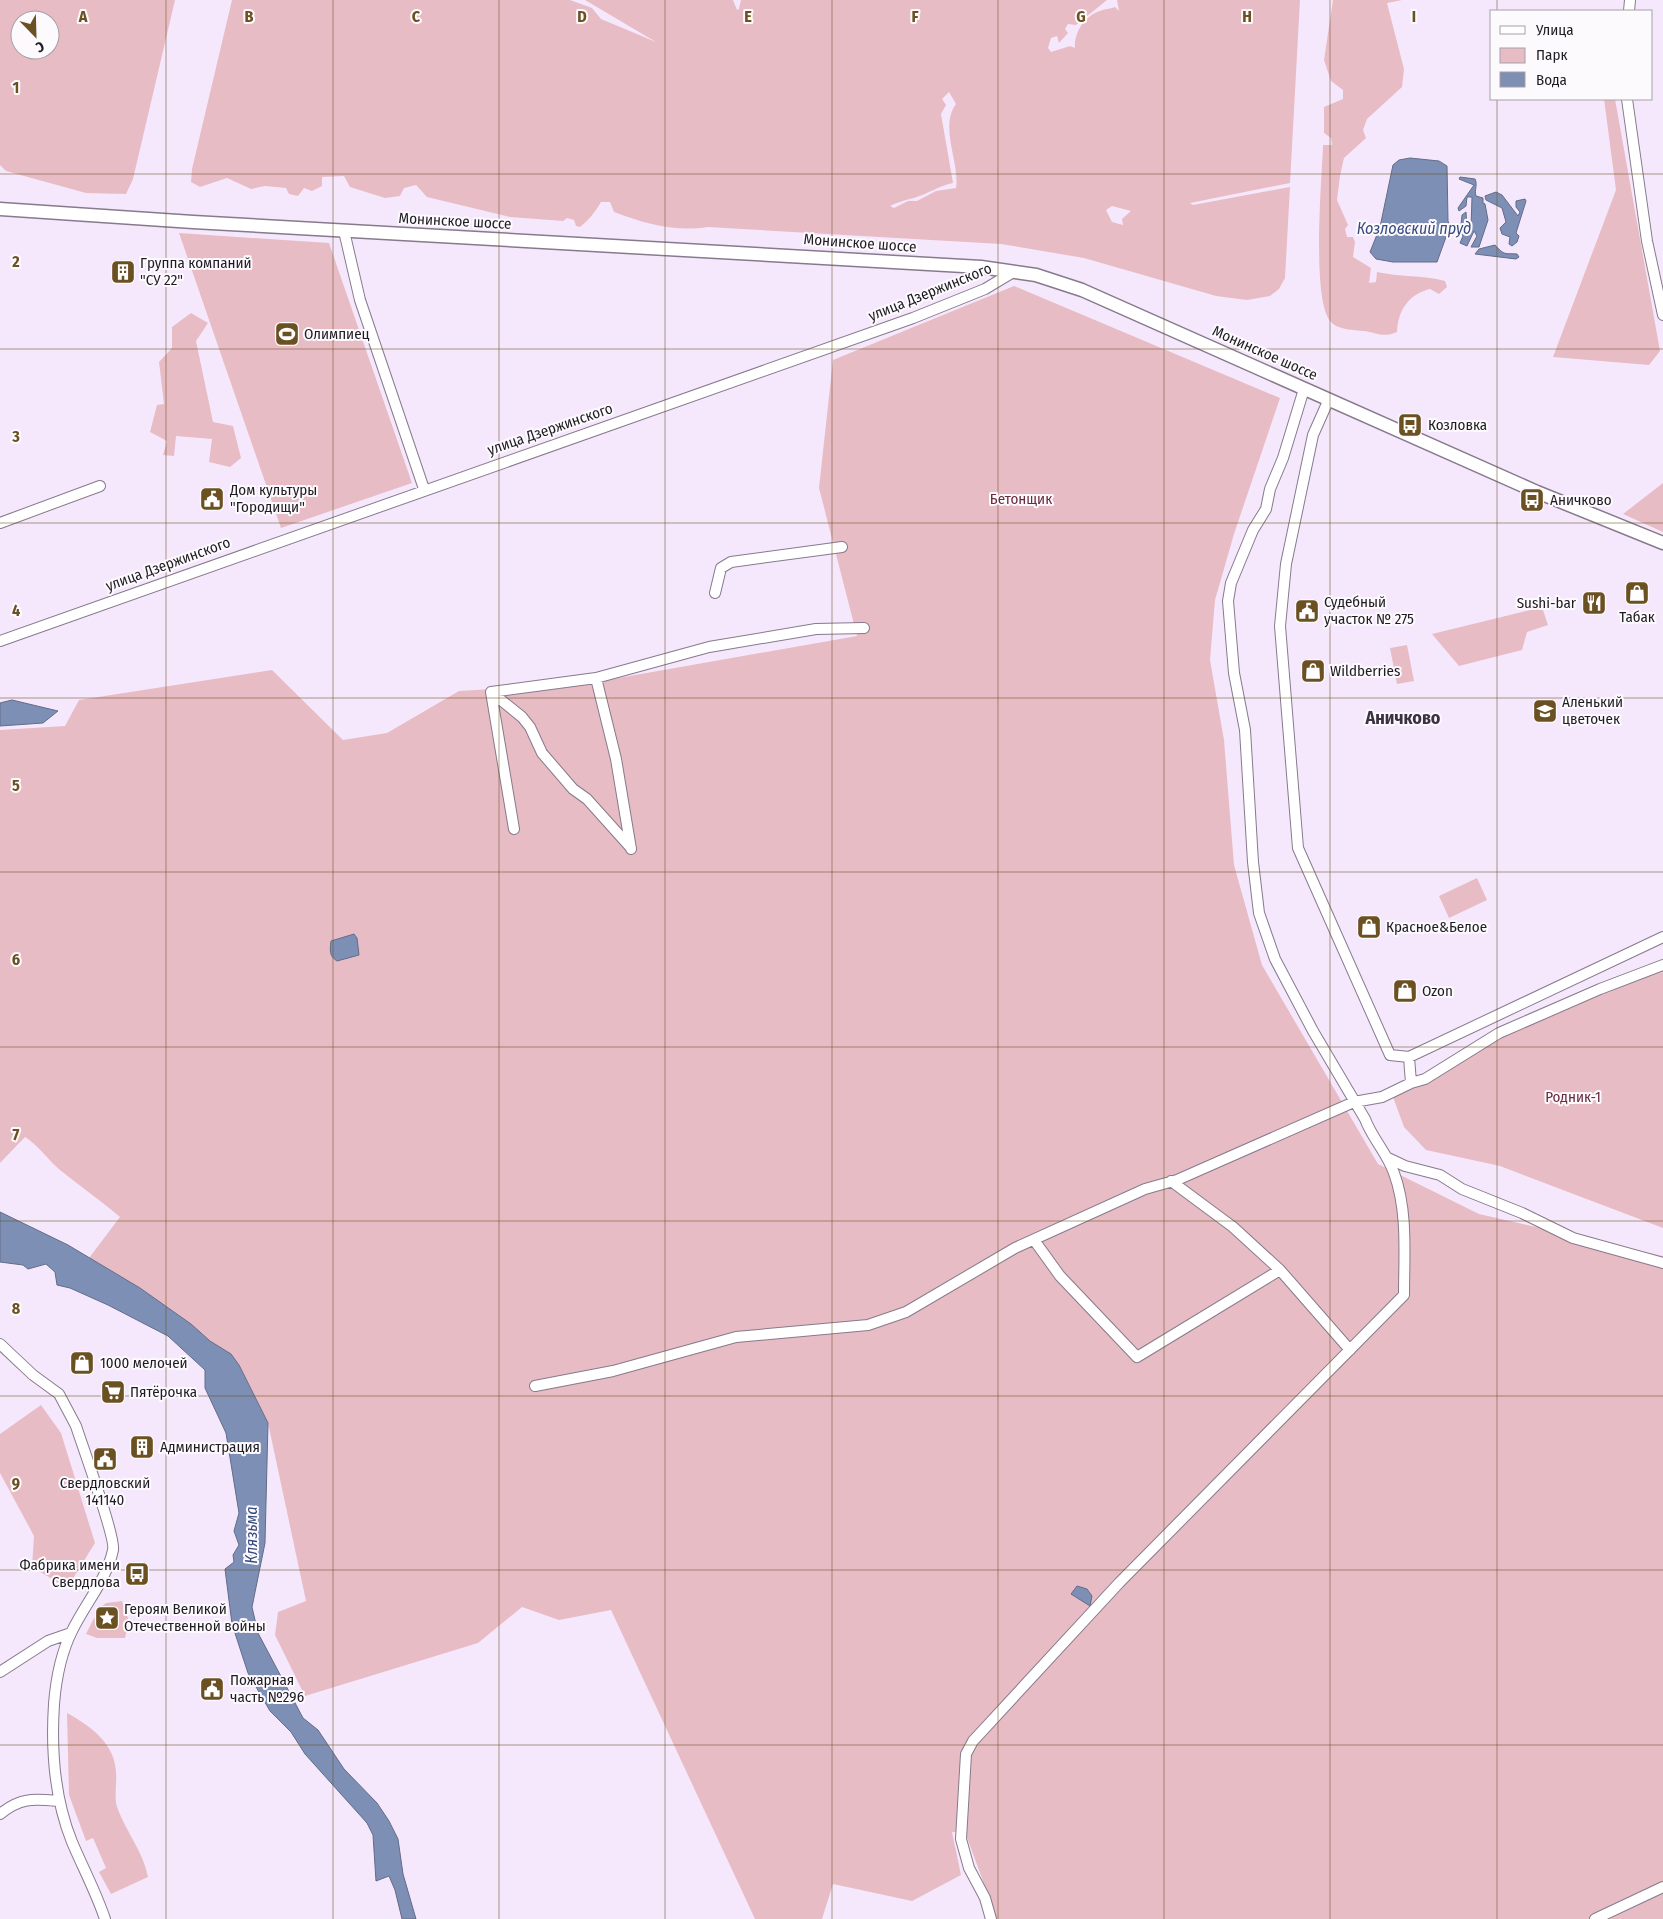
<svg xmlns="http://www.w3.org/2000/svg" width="1663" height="1919" font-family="'Fira Sans Condensed',sans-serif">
  <rect width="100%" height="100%" fill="#f6e8fc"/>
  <path fill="#e8bcc5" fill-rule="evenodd" d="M0,0H175L133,179L126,194L86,193L6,171L0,165ZM20,20H50V50H20Z
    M232,0H570L592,8L601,19L656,42L585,0H733L737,10L739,9L741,0H1107L1076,25L1068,24L1065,29L1068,33L1059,43L1057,36L1051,38L1048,48L1051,52L1070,46L1075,48C1074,33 1084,16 1100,11C1104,9 1110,9 1115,7L1119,11L1117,0H1300L1290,183L1190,203L1193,205L1290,187L1285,278L1279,289L1270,296L1247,300L1216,296L1084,258L1001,244L708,227C674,232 646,224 614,212L610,202H601C595,212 589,220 580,227L576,226L574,220L567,218L563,221L510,217L427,197L416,185L404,188L400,196L385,198L350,187L344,176L322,177V186L312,191L304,188L298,196L289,194L286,188L265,186L251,189L227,178L200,187L191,182L192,169ZM949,92L956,104C939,127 960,163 956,188L936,191L917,201H908L894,208L890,206C899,202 905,200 914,198C927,194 939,186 953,183L941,114L946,105L942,99ZM1112,206L1131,211L1122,219L1123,225L1112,222L1106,210Z
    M1333,0H1402L1387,3L1404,69L1402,87L1367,119L1363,130L1366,138L1344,158L1340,176L1337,200L1348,225L1345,229L1347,237H1353L1355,242L1353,257L1371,268L1369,283L1376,282L1377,272C1399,277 1423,275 1445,281L1447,287L1439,294L1430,289C1409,294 1398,310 1397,332C1383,338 1378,333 1364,331C1354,330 1338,330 1331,322C1311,301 1322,178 1323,145H1332L1331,138L1324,133V107L1343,99V90L1331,81L1324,60Z
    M1604,99H1615L1660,351L1649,365L1553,357L1616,190Z
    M179,233L329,243L412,483L281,528Z
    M1014,286L1280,398L1234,534L1215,600L1210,660L1224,740L1234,865L1262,965L1378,1164L1479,1214L1663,1256V1919H997L965,1832H952L961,1875L912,1901L833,1884L822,1919H755L611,1610L559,1620L522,1607L478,1643L305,1696L275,1635L278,1612L306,1601L268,1423L239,1365L231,1354L210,1341L191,1324L140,1288L89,1258L120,1217C100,1200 80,1186 60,1170C48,1160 39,1146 25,1137L0,1163V730L65,726L79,700L272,670L343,740L387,733L459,691L590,683L857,636L819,488L833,360Z
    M191,313L208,323L196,341L213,422L233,426L241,458L230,467L209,462L212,439L176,436L174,456L163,455L167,441L150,432L157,405L164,404L159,362L172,348V327Z
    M1663,483V532L1623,514Z
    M1542,607L1548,625L1527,632L1522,650L1459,666L1432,634Z
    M1407,645L1414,681L1397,684L1390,648Z
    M1477,878L1487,900L1449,918L1439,896Z
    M1663,972V1228L1500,1166L1426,1150L1404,1127L1393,1097L1519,1020Z
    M41,1405L61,1433L95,1543L67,1588L32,1567L34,1536L0,1473V1434Z
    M122,1601L129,1621L125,1638H97L86,1634L94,1618L106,1624L111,1616L101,1607L106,1603Z
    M67,1713C89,1725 115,1743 116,1772C117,1783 114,1797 117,1807C126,1832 143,1851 148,1877L111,1894L99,1872L106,1868L93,1838L86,1841L69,1795Z"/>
  <path fill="#7e8fb5" stroke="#626c89" d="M1410,158L1439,161L1447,166L1448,221L1450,226L1437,262H1393L1376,259L1370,252L1380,227L1393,165L1399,160Z
    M1460,177L1475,179C1478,185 1474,190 1476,196L1483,198V203L1485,204L1488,220L1479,247H1471L1477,236L1474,231L1467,246L1460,243L1463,236L1458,227L1461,225L1462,215L1466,212L1467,229H1471L1472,197H1467L1466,206L1459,211L1458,208L1474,185L1459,179Z
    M1496,192L1502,195L1518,216L1520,212L1516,207V201L1525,199L1526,201L1516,233L1519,236L1517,242L1512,246L1509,244L1510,237L1502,234L1500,228L1506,222L1502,208L1486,200L1485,196Z
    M1495,245C1505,256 1504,253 1517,254L1519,257L1516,259L1475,254L1479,249Z
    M12,700L58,711L43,723L0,726V703Z
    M354,934L357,938L359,955L337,961C329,956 330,950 331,941Z
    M0,1212L68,1245L140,1288L191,1324L210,1341L231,1354L239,1365L268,1423L265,1543L252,1607L258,1633L303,1718L318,1730L344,1769L377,1803L389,1821L398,1839L403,1874L416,1919H402L395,1890L389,1876L376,1881L373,1835L367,1823L305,1754L291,1732L270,1711L248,1673L232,1624L225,1569L234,1562L233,1555L239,1545L234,1531L239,1513L226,1433L205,1388V1370L168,1336L108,1305L70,1288L57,1285L55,1272L46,1264L28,1269L23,1265L0,1262Z
    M1077,1586L1087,1589L1092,1596L1090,1606L1071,1594Z"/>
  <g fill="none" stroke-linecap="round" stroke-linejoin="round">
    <defs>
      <path id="minor" d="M1629,11L1630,0
        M1627,99L1647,241L1663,315
        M344,231L360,300L424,489
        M1329,399L1313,435L1286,564L1280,626L1298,848L1390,1055L1409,1057L1663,937
        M0,523L100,486
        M715,593L721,568L731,562L842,547
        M0,641L913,318L985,289L1015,271
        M491,692L522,717L530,727L542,753L573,789L587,799L631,848
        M491,692L514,829
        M491,692L596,678
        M631,849L616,759L596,678L709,647L816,629L864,628
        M1411,1083L1425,1079L1499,1033L1600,989L1663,965
        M1388,1158L1405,1166L1440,1175L1462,1189L1522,1213L1573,1238L1663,1263
        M1171,1181L1233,1227L1280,1270L1350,1350
        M1034,1240L1060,1276L1137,1357L1280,1270
        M0,1344L33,1375L59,1394L76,1426C82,1445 116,1538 113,1550C107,1579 85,1604 72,1631C61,1653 56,1679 54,1704C51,1750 55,1800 72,1842C83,1868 96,1892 105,1919
        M535,1386L613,1371L736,1337L868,1325L906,1312L1015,1248L1145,1189L1177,1180L1354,1102L1382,1097L1411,1083L1409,1057
        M0,1672L48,1641L71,1633
        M0,1814C21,1797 34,1799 59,1801
        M991,1919L985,1898L969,1868L961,1839L966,1754L973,1741L1119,1583L1404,1295C1404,1255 1408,1211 1394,1173C1387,1153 1372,1138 1365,1119L1313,1031L1275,959L1259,913L1253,862L1245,730L1234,673L1228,601L1231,583L1253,530L1266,509L1270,489L1283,458L1304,389
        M1595,1919L1663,1887"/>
      <path id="major" d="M0,209L193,222L981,267L1036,275L1082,290L1537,492L1663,543"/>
    </defs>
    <use href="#minor" stroke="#867a8c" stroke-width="12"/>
    <use href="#major" stroke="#867a8c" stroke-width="15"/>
    <use href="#minor" stroke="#fff" stroke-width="10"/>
    <use href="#major" stroke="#fff" stroke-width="12"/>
  </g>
  <path fill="none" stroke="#6b5022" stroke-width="1" stroke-opacity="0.55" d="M166,0V1919M333,0V1919M499,0V1919M665,0V1919M832,0V1919M998,0V1919M1164,0V1919M1330,0V1919M1497,0V11M1497,99V1919M0,174H1663M0,349H1663M0,523H1663M0,698H1663M0,872H1663M0,1047H1663M0,1221H1663M0,1396H1663M0,1570H1663M0,1745H1663"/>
  <defs>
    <symbol id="building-square" viewBox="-11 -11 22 22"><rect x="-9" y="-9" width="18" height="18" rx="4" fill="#6b5022" stroke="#fdfafe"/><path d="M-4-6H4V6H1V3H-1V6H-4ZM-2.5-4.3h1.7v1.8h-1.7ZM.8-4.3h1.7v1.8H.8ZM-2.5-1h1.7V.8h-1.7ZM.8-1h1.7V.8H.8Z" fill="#fff"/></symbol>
    <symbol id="stadium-square" viewBox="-11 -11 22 22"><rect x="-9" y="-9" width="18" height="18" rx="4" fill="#6b5022" stroke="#fdfafe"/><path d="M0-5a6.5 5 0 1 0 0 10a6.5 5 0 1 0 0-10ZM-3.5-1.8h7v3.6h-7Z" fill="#fff"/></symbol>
    <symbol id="bus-square" viewBox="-11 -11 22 22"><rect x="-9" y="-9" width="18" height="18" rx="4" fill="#6b5022" stroke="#fdfafe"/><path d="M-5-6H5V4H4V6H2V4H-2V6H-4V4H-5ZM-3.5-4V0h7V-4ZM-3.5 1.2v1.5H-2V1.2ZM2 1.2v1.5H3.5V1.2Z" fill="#fff"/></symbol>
    <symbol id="civic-square" viewBox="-11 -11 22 22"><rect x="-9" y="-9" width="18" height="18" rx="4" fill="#6b5022" stroke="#fdfafe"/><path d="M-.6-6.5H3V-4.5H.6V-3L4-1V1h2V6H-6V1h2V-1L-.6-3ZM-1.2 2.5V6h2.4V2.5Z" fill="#fff"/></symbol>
    <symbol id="shop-square" viewBox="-11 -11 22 22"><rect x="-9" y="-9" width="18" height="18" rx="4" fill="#6b5022" stroke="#fdfafe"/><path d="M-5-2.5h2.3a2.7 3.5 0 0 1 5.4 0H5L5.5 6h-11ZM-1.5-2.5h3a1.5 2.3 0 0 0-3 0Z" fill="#fff"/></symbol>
    <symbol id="restaurant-square" viewBox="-11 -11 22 22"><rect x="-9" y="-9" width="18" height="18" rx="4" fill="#6b5022" stroke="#fdfafe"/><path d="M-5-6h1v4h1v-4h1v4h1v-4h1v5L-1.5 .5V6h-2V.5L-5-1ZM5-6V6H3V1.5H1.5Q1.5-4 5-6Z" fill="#fff"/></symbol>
    <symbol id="school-square" viewBox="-11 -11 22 22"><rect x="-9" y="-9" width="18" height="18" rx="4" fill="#6b5022" stroke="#fdfafe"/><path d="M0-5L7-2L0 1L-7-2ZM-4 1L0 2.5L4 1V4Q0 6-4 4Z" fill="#fff"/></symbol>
    <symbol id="supermarket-square" viewBox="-11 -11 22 22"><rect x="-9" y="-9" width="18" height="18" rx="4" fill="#6b5022" stroke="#fdfafe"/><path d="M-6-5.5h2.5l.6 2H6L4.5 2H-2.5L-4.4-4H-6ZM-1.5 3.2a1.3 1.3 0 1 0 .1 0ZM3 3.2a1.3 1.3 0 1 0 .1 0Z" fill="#fff"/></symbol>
    <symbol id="sight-square" viewBox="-11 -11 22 22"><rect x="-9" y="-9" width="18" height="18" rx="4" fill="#6b5022" stroke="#fdfafe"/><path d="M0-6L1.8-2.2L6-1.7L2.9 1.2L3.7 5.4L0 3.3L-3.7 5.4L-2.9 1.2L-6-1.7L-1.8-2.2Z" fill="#fff"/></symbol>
  </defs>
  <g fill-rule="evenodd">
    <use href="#building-square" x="109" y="258" width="28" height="28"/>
    <use href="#stadium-square" x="273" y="320" width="28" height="28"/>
    <use href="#bus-square" x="1396" y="411" width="28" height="28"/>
    <use href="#civic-square" x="198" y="485" width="28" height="28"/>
    <use href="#bus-square" x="1518" y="486" width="28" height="28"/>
    <use href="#shop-square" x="1623" y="579" width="28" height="28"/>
    <use href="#restaurant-square" x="1580" y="589" width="28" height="28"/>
    <use href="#civic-square" x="1293" y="597" width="28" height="28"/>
    <use href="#shop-square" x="1299" y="657" width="28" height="28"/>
    <use href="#school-square" x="1531" y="697" width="28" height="28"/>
    <use href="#shop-square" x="1355" y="913" width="28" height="28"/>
    <use href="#shop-square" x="1391" y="977" width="28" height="28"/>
    <use href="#shop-square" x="68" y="1349" width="28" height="28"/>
    <use href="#supermarket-square" x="99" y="1378" width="28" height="28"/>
    <use href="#building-square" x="128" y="1433" width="28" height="28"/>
    <use href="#civic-square" x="91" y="1445" width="28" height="28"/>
    <use href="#bus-square" x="123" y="1560" width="28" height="28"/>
    <use href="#sight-square" x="93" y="1604" width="28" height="28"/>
    <use href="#civic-square" x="198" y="1675" width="28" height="28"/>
  </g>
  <g text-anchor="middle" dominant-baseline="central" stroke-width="4" stroke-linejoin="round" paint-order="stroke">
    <g font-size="15" fill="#1f1b22" stroke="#fdfafe">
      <text transform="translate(455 221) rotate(3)">Монинское шоссе</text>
      <text transform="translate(860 243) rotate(4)">Монинское шоссе</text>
      <text transform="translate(930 292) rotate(-22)">улица Дзержинского</text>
      <text transform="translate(1265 353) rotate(24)">Монинское шоссе</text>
      <text transform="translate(550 429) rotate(-19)">улица Дзержинского</text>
      <text transform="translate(168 564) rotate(-20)">улица Дзержинского</text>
    </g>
    <g font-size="15" fill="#1f1b22" stroke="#fdfafe" text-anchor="start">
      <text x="140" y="263">Группа компаний<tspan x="140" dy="17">"СУ 22"</tspan></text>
      <text x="304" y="334">Олимпиец</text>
      <text x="1428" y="425">Козловка</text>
      <text x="230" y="490">Дом культуры<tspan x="230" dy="17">"Городищи"</tspan></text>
      <text x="1550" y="500">Аничково</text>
      <text x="1324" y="602">Судебный<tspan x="1324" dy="17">участок № 275</tspan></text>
      <text x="1576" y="603" text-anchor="end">Sushi-bar</text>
      <text x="1637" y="617" text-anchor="middle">Табак</text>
      <text x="1330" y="671">Wildberries</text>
      <text x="1562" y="702">Аленький<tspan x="1562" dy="17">цветочек</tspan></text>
      <text x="1386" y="927">Красное&amp;Белое</text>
      <text x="1422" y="991">Ozon</text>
      <text x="100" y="1363">1000 мелочей</text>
      <text x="130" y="1392">Пятёрочка</text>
      <text x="160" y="1447">Администрация</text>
      <text x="105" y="1483" text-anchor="middle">Свердловский<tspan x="105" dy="17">141140</tspan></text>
      <text x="120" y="1565" text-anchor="end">Фабрика имени<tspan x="120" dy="17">Свердлова</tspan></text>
      <text x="124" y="1609">Героям Великой<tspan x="124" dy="17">Отечественной войны</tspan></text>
      <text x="230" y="1680">Пожарная<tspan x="230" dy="17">часть №296</tspan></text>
    </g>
    <g font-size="15" fill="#692c3d" stroke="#fdfafe">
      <text x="1021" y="499">Бетонщик</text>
      <text x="1573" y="1097">Родник-1</text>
    </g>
    <g font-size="16" font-style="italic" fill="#364c7f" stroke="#fdfafe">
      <text x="1414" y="228">Козловский пруд</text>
      <text transform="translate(251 1535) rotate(-90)">Клязьма</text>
    </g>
    <g font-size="18" font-weight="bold" fill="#3c3241" stroke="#fdfafe">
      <text x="1403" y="718">Аничково</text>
    </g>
  </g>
  <g font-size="16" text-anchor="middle" font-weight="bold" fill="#6b5022" stroke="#fdfafe" stroke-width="4" stroke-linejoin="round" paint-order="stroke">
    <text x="83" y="22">A</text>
    <text x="249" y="22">B</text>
    <text x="416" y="22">C</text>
    <text x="582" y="22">D</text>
    <text x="748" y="22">E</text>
    <text x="915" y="22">F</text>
    <text x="1081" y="22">G</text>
    <text x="1247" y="22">H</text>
    <text x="1414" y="22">I</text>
    <text x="16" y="93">1</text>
    <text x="16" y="267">2</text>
    <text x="16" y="442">3</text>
    <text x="16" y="616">4</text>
    <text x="16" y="791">5</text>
    <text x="16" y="965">6</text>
    <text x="16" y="1140">7</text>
    <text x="16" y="1314">8</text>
    <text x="16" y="1489">9</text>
  </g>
  <rect x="1490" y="10" width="162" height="90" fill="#fdfafe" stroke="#a4a1a6"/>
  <rect x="1500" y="26" width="25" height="8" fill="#ffffff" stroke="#a4a1a6"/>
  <text x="1536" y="35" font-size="15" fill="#1f1b22">Улица</text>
  <rect x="1500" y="48" width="25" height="15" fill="#e8bcc5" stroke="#a4a1a6"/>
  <text x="1536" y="60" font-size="15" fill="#1f1b22">Парк</text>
  <rect x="1500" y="72" width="25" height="15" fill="#7e8fb5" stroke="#a4a1a6"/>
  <text x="1536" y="85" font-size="15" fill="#1f1b22">Вода</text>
  <g transform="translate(35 35) rotate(157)"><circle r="24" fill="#fdfafe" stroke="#a4a1a6"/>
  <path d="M0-4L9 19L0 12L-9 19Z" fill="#6b5022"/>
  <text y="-8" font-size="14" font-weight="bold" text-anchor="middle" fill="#1f1b22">С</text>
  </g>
</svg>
